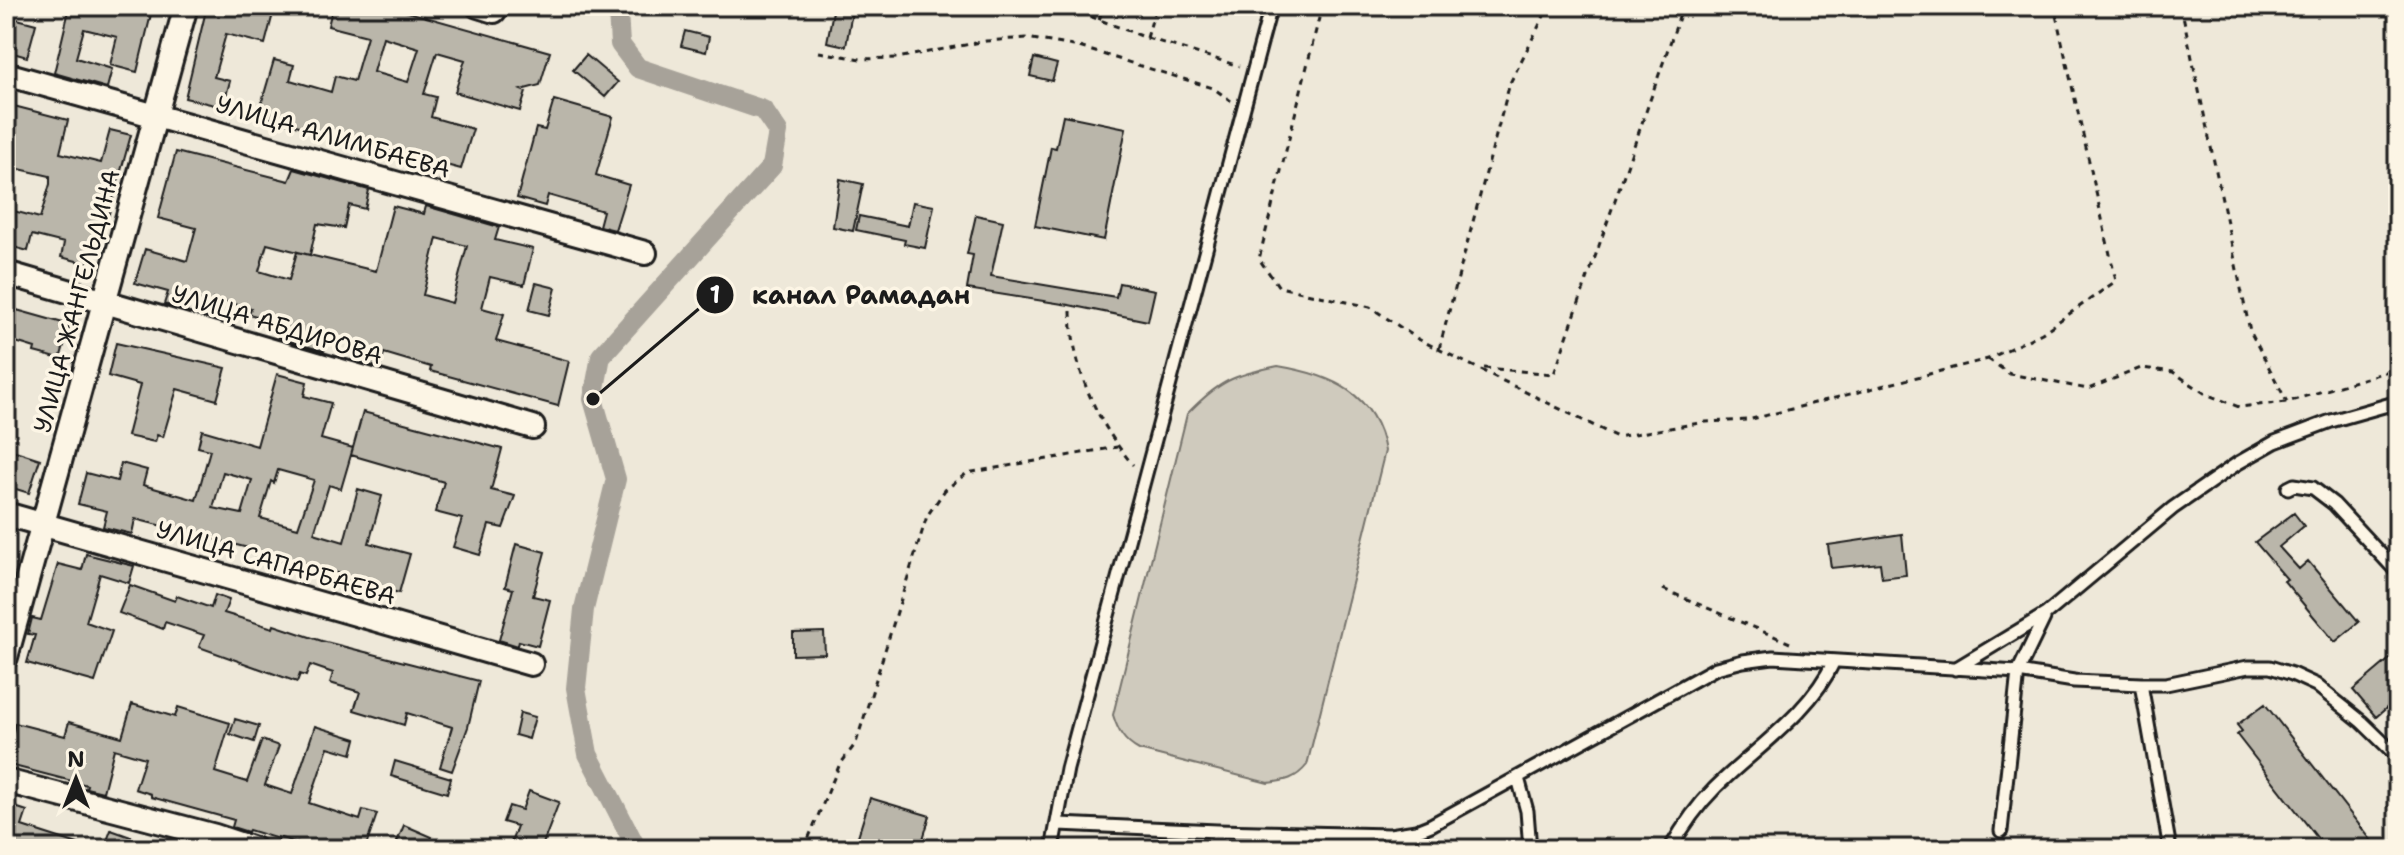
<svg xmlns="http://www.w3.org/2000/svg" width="2404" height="855" font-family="'Shantell Sans',sans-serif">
  <rect width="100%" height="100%" fill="#eee8d9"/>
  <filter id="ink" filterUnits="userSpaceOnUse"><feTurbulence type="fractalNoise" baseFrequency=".0125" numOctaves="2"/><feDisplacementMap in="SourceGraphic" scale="16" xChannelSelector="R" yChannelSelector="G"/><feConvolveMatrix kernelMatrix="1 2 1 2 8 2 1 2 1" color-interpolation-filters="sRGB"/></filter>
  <g filter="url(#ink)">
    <path fill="#cfcabd" stroke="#76736c" stroke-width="2" d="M1278,366C1332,375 1375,393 1385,451L1307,765C1296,779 1285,781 1268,783L1139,750C1124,742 1118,731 1113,715L1187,414C1219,381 1233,375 1278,366Z"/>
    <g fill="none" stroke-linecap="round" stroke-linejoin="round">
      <path stroke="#a7a299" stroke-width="20" d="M623,6L618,12L620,44L638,68L763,110L778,132L772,166L601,356L593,399L616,479L584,609L576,688L588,754L637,849"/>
    </g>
    <path fill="#bab6aa" stroke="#1c1c1c" stroke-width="2" fill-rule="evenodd" d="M70,6H153L137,72L110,65L117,37L84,29L76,58L112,69L107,88L54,73Z
      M207,6H275L265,44L226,34L214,77L230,81L223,107L185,98Z
      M333,6H387L550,52L540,85L521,90L526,92L520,111L455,92L465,60L437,52L424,94L436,97L431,117L473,129L461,169L258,115L274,60L294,65L290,80L331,92L335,76L354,81L367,36L328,26ZM383,37L419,48L408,82L373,72Z
      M834,6H853L846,46L827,42Z
      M6,16L36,24L27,57L6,51Z
      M685,31L709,37L706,52L681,46Z
      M586,55L618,82L605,97L573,70Z
      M1034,58L1057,64L1052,81L1030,76Z
      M554,100L613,117L596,175L629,185L615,230L599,226L603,211L548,195L545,206L517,198L536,128L545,130Z
      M6,104L68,120L60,153L101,163L110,130L131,135L106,224L98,222L88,264L61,257L64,243L32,235L28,251L6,245V209L40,218L50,184V176L6,166Z
      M1063,115L1126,128L1104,240L1035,226L1051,147L1056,148Z
      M176,152L289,181L294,169L369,190L365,209L349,205L344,228L317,224L310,255L267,244L259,271L289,280L297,252L376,271L393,206L424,214L426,206L499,227L495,240L533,249L524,285L490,277L482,308L504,314L496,341L569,361L558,406L430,371L431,367L384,353L380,368L352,360L357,345L328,337L324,351L298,344L278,337L282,323L249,314L251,308L213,299L211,304L191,298L187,311L164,304L168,292L135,283L145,249L187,261L196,228L158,218ZM437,238L467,246L452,303L423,295Z
      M840,179L863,184L853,231L833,227Z
      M913,202L934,206L925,248L904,244L905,240L856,230L859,216L908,226Z
      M976,215L1003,221L991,276L1116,297L1119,283L1155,290L1148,321L1069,305L967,289L973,255L967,254Z
      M536,283L556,288L549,315L529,310Z
      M6,307L70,325L60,359L34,352L35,348L6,339Z
      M116,343L226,368L217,400L177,389L163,437L157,435L155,442L127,436L140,385L108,376Z
      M277,374L307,382L304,396L331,403L321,439L353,448L341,489L329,485L314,533L344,542L358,489L382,496L369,543L410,554L399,593L343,578L344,575L289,559L288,563L255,555L256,550L135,519L132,534L103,527L107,511L78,504L86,473L117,481L121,463L147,470L143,485L196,500L210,450L198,447L202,430L257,446ZM278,470L314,480L298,528L260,518L271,481L274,483ZM223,472L252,480L242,514L213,508Z
      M363,412L502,449L491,490L515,496L503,528L489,525L480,555L453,547L462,519L435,512L444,482L351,455Z
      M6,448L40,459L29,493L6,486Z
      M2294,513L2304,526L2279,547L2299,569L2308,561L2359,622L2335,642L2284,581L2287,579L2255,542Z
      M1902,534L1906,575L1882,578L1880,563L1831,568L1828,545Z
      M516,544L545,552L533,596L550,600L538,646L519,641L518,646L499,640L513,589L505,587Z
      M86,554L134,566L129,583L100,574L86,622L112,631L95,682L27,663L35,635L28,634L32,618L41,620L58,564L82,570Z
      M130,585L175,601L177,596L211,608L215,595L229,600L224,613L273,628L274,625L322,641L479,681L468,727L452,771L440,767L452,727L407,713L404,725L354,710L360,692L330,683L333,673L310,665L306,676L300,674L297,682L199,647L204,635L165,622L163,629L119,613Z
      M824,632L825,654L793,655V633Z
      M2398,652V698L2376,717L2353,690Z
      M132,704L175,717L178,707L230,723L215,772L247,782L262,740L279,746L265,785L292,794L315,726L356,739L352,754L328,747L309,803L360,820L363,810L377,814L365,849H317L278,837V839L249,830L248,832L232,827L234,820L151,797V794L135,789L145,758L114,749L103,792L86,788L87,785L6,764L15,723L65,736L69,722L122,737Z
      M2265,704L2378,849H2326L2237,735L2242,731L2237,725Z
      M520,713L535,717L529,739L515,735Z
      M235,719L259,726L254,742L230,734Z
      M395,761L451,778L447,793L391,776Z
      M529,791L559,802L541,849H527L511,843L517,826L503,822L509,806L522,810Z
      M870,798L930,816L920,849H854Z
      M6,804L27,811L22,826L81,845L80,849H6Z
      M404,825L432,837L426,849H394Z
      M111,830L159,847L158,849H104Z"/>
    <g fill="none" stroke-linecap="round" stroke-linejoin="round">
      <defs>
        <path id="service" d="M2288,488L2294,485L2313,488L2334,504L2398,573
          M1955,669L2046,614L2173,508L2238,463L2275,442L2331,421L2398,402
          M2141,684L2170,849
          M1518,778L1527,811L1530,849
          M1059,824L1217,831L1390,835L1416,831L1431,825L1716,668L1743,661L1773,657L2018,672L2074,681L2141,684H2166L2248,667H2270L2292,674L2316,685L2362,722L2398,757
          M2001,831L2018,672L2044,618
          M1052,849L1067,769L1271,6
          M1217,849V831
          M1670,849C1682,828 1697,806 1714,789C1754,749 1810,714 1834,661"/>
        <path id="minor" d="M478,6L494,11
          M6,74L645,253
          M6,273L533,427
          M6,514L531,664
          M6,657L186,6
          M6,781L215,836L254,849"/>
      </defs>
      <use href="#service" stroke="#1c1c1c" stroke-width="17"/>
      <use href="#minor" stroke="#1c1c1c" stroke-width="28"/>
      <path stroke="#1c1c1c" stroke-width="3" stroke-dasharray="6 6" stroke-linecap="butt" d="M1071,6V9L1147,38L1239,66
        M1322,6L1259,259L1279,287L1370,307L1418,339L1617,437L1706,422L1748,420L1988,359L2042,333L2116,281L2054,6
        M2181,6L2250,331L2287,402
        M1099,20L1104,6
        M1147,38L1156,6
        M819,52L861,59L897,58L986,41L1027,38L1079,47L1213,88L1231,101
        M1071,311C1072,368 1096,421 1133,465
        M1439,349L1510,83L1549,6
        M1988,359L2010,374L2088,389L2141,368L2173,372L2206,394L2239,407L2287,402L2398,368
        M1484,368L1554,374L1683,6
        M1663,589L1790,643
        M804,849L839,766L856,743L927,516L945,490L967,473L1117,447"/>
      <use href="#service" stroke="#fcf5e5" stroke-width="11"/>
      <use href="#minor" stroke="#fcf5e5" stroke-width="22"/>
    </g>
  </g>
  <g text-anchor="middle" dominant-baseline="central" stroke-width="7" stroke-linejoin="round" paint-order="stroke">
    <g font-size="24" fill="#1c1c1c" stroke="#fcf5e5">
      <text transform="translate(333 137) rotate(16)">УЛИЦА АЛИМБАЕВА</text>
      <text transform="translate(77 301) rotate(-75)">УЛИЦА ЖАНГЕЛЬДИНА</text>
      <text transform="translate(277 325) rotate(17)">УЛИЦА АБДИРОВА</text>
      <text transform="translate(276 563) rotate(16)">УЛИЦА САПАРБАЕВА</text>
    </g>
  </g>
  <path fill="none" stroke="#1c1c1c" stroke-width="3" d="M593 399L715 295"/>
  <g fill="#1c1c1c" stroke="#fcf5e5" stroke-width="3">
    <circle cx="593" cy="399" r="8"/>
    <circle cx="715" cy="295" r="20"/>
  </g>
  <g font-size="24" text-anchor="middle" font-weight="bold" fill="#fff">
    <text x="715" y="303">1</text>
  </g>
  <g font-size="26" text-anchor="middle" font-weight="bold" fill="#1c1c1c" stroke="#fcf5e5" stroke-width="7" stroke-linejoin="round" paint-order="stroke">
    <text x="861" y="304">канал Рамадан</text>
  </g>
  <rect width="2404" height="855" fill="none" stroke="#fcf5e5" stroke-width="32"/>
  <rect x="16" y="16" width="2372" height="823" fill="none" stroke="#1c1c1c" stroke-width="3" filter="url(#ink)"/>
  <g transform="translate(76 779)" stroke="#fcf5e5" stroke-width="6" paint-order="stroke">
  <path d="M0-6L14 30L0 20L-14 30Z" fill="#1c1c1c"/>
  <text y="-12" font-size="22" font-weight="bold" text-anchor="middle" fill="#1c1c1c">N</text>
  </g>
</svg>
